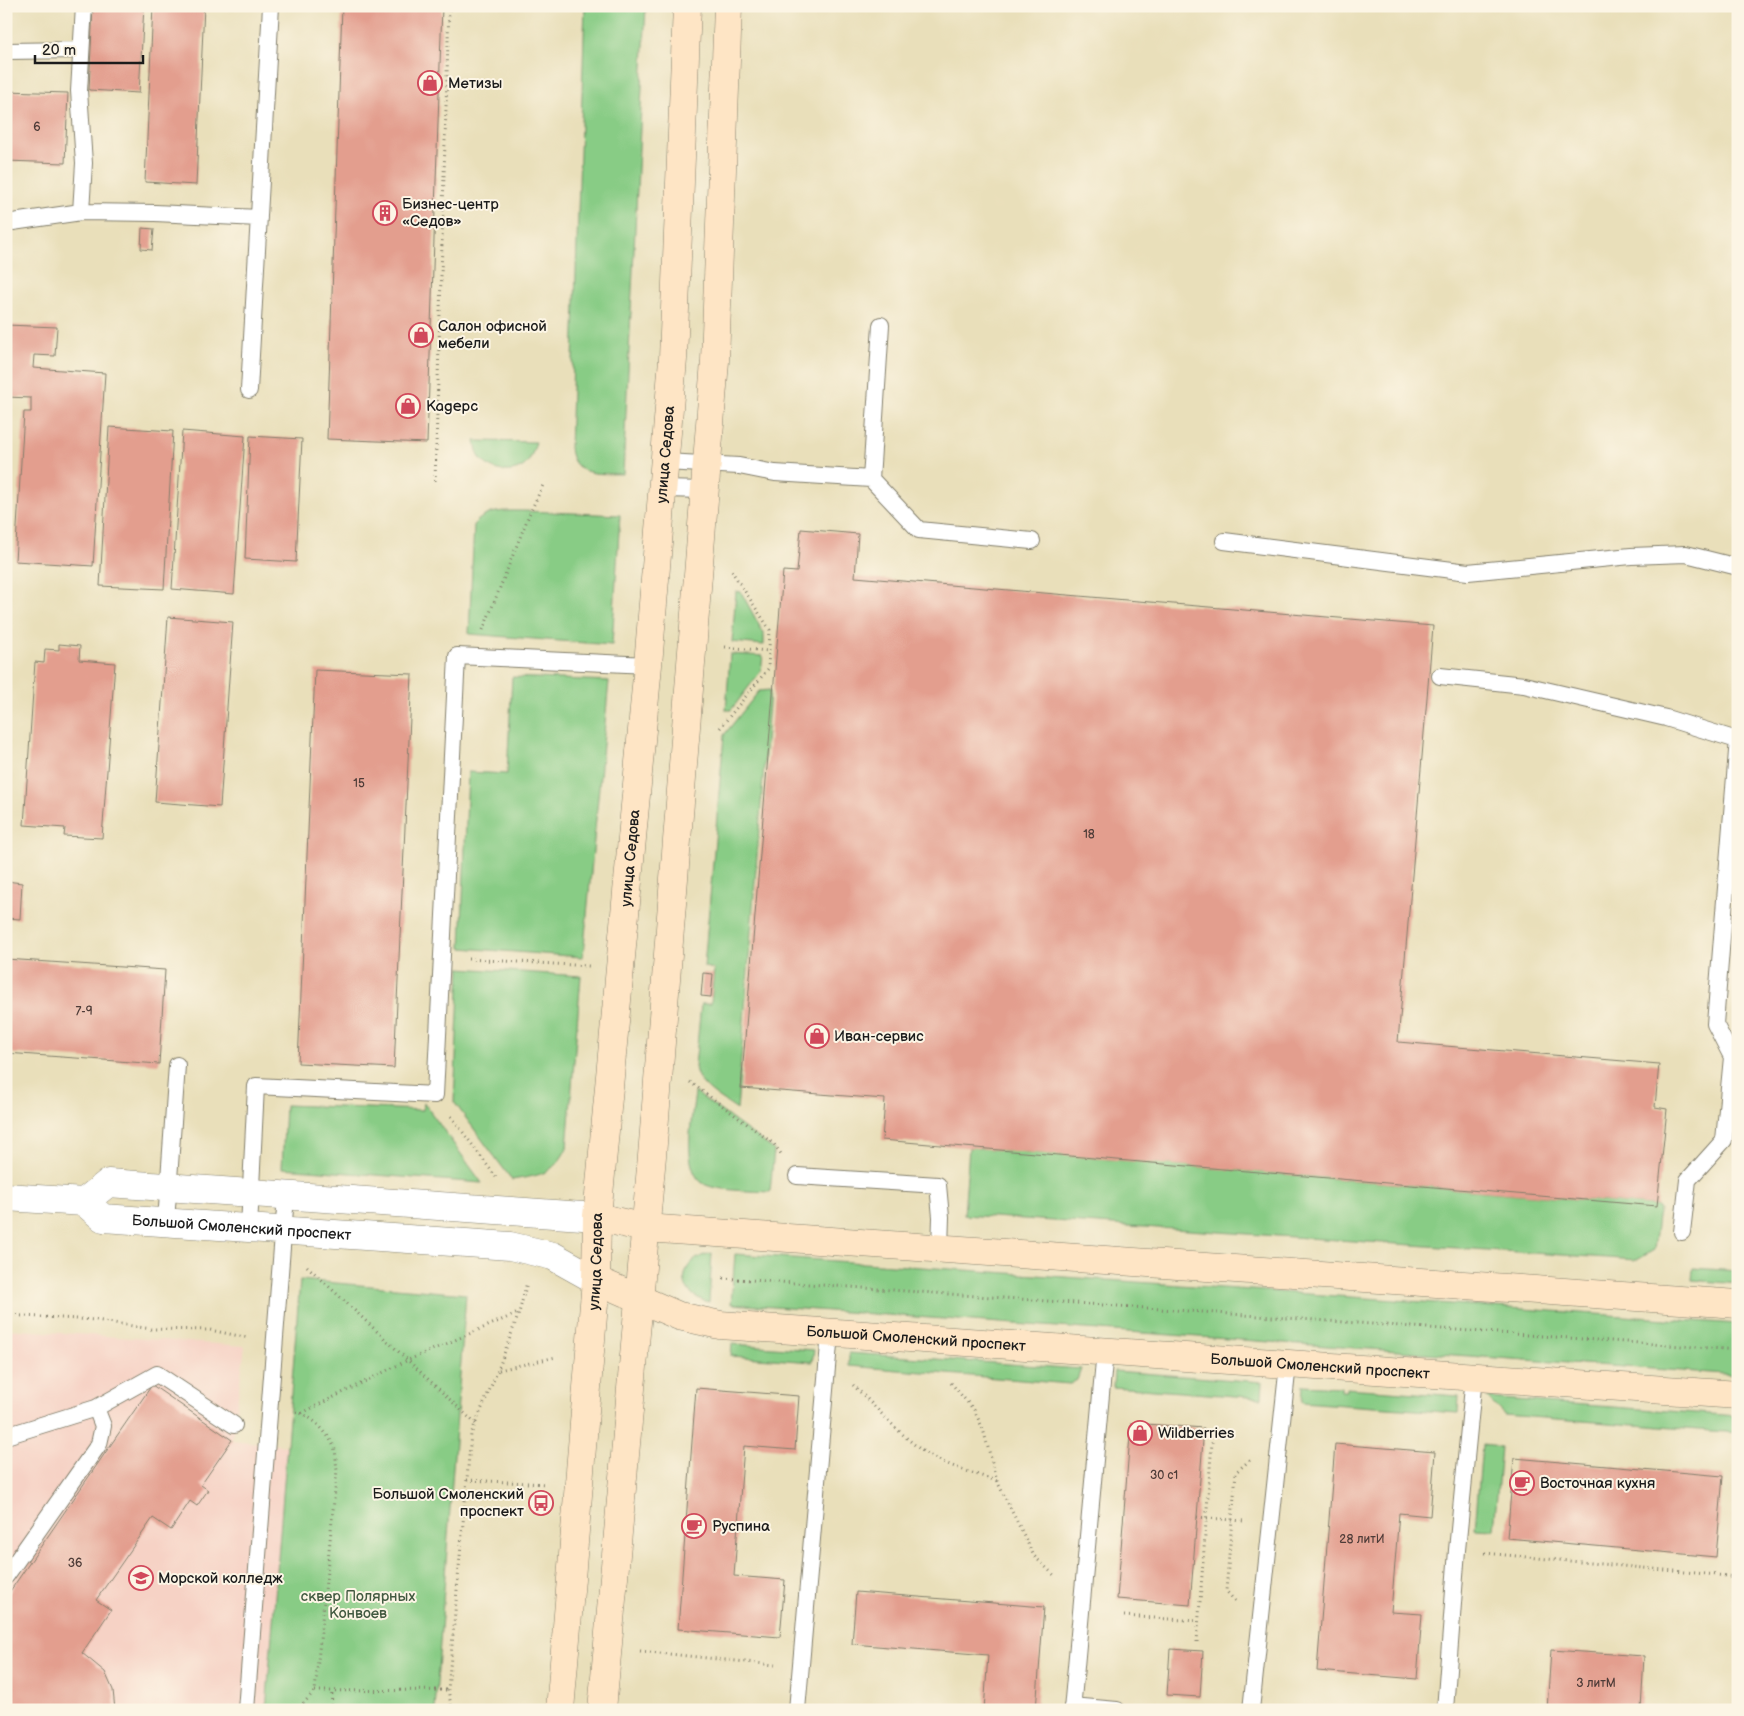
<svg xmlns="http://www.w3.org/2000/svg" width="1744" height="1716" font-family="'Balsamiq Sans',sans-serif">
  <rect width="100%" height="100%" fill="#fcf5e5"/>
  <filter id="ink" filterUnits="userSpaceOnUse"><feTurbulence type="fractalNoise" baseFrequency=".02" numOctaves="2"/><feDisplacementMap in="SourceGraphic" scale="10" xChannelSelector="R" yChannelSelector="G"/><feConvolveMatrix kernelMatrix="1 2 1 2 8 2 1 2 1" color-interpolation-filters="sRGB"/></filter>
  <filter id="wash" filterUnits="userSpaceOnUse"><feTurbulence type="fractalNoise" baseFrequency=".0096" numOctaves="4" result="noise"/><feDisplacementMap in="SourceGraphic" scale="20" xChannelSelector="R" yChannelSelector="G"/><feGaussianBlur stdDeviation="1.12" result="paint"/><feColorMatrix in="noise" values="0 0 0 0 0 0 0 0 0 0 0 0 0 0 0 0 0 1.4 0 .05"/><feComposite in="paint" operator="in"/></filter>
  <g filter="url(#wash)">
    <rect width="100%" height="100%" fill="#e9dfba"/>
    <path fill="#f6d2c5" d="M6,1329L245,1346L232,1440L287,1446L266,1710H6Z"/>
    <path fill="#88cc85" stroke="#527450" d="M585,6H646L623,474C600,473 574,478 570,449Z
      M475,441L536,442C533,451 531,460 524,466C510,476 488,471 479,456C477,452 476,446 475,441Z
      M525,511L620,515L612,645L469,634L474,524C488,509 505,511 525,511Z
      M736,591L741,592L764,634V645L732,642Z
      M730,654L763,656L761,671L731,710H726Z
      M512,677L609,681L583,957L461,948L468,772L507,774Z
      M770,690L737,1110C722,1099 696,1086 695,1066L701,1004H711L714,969L704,967L724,735L759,691Z
      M460,968L581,976L567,1148C553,1175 540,1175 512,1180L454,1102Z
      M695,1092L774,1150L770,1192C751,1191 731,1191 712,1187C677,1180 693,1116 695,1092Z
      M424,1103L482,1183L282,1168L285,1105L423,1110Z
      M969,1147L1657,1206L1659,1209L1654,1250L1637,1260L964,1215Z
      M712,1253L709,1302C674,1294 678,1259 712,1253Z
      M735,1254L1738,1324V1375L731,1304Z
      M1693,1268L1738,1271V1284L1692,1280Z
      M300,1280L466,1294L435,1710H266Z
      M732,1344L814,1350L812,1362L731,1356Z
      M849,1353L1081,1369L1077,1380L1070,1384L849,1366Z
      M1114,1371L1263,1382L1262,1398L1113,1387Z
      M1303,1385L1341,1387V1391H1346V1388L1459,1396L1458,1413L1302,1402Z
      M1487,1398L1738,1416V1433L1504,1415Z
      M1482,1445L1501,1447L1494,1530L1475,1529Z"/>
    <g id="blocks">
      <path fill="#e39e8e" d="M93,6H144L139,93L89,90Z
        M153,6H204L196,185L145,182Z
        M342,6H442L427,443L327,439Z
        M6,91L68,93L65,163L6,161Z
        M142,228L154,229L152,250L141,249Z
        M6,325L57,327L55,356L34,355L33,368L105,373L93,566L15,561L24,412H31V398L6,397Z
        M109,427L173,431L164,589L100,586Z
        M182,431L245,436L234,594L172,589Z
        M250,436L302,439L296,562L245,559Z
        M801,529L858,534L855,577L1433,626L1398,1042L1659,1064L1655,1107L1667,1109L1657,1206L882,1140L885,1099L741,1088L783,571L797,572Z
        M168,617L233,622L220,807L155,802Z
        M59,644L80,646L79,660L115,663L102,838L64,836L65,828L24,825L35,662L44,663L45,649L59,650Z
        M315,670L412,674L394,1068L298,1063Z
        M6,881L22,883L20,919L6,918Z
        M6,959L165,970L159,1064L6,1053Z
        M703,973L713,974L711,997L701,996Z
        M152,1385L232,1440L201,1485L208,1490L197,1506L190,1501L171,1530L153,1518L96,1600L111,1610L82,1653L105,1672L113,1690L115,1710H6V1597Z
        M696,1388L799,1396L795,1450L744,1446L734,1576L785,1580L780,1637L678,1629Z
        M1131,1423L1204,1428L1190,1605L1117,1599Z
        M1335,1444L1435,1452L1430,1516L1399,1513L1391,1612L1422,1614L1417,1679L1317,1671Z
        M1514,1458L1723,1476L1716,1557L1507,1538Z
        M856,1592L1044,1607L1036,1710H984L988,1655L852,1644Z
        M1170,1649L1203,1651L1200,1697L1167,1695Z
        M1551,1650L1644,1656L1641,1710H1547Z"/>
    </g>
  </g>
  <g filter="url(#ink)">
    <use href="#blocks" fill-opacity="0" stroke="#827e6b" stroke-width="1"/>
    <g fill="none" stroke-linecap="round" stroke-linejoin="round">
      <defs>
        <path id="lane" d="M6,51L81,50
          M81,212L84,163L79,91L84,6
          M6,223L81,212L155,213L259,218
          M249,390L271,6
          M665,462L739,466L775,473L871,479L919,530L1032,541
          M871,479L881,325
          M663,489L705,490
          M1224,541L1468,572L1631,556L1686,554L1738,567
          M1440,676L1524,685L1666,718L1737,740
          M797,1176L938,1185L941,1217L940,1248
          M166,1222L177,1065
          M249,1228L256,1086L435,1095L457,656L648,665
          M1682,1232L1688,1180L1724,1140L1732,1057L1715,1024L1738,739
          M6,1436L96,1408L157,1374L234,1425
          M6,1576L99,1444L103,1426L96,1408
          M1072,1706L1117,1710
          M246,1710L286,1196
          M797,1710L830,1333
          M1072,1710L1105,1351
          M1251,1710L1288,1364
          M1445,1710L1457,1550L1474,1377"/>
        <g id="street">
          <path id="s1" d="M6,1197L84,1202L103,1218L510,1246L553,1256L596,1280"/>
          <path d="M84,1202L108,1183L597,1217"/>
        </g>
        <g id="secondary">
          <path d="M597,1217L645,1228L1738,1304"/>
          <path id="s2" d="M596,1280L679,1316L720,1325L1738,1395"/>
          <path id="s3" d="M560,1710L596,1280L597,1217L648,665L673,359L687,6"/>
          <path d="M602,1710L652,1156L715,361L728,6"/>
        </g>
      </defs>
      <use href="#lane" stroke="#827e6b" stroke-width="18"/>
      <use href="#street" stroke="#827e6b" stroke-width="29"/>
      <use href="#secondary" stroke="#827e6b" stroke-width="29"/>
      <path stroke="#827e6b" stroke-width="3" stroke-dasharray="1 4" stroke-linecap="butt" d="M435,481L449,6
        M483,630L529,515L544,483
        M725,647L769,651
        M720,728L768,669L770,630L731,570
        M468,959L589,966
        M690,1082L774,1144L781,1154
        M451,1116L496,1177
        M307,1266L476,1424
        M723,1278L1738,1350
        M6,1315L96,1320L151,1329L210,1330L249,1338
        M499,1370L556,1357
        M951,1383L974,1410L983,1429L997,1481L1034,1556L1056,1577
        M853,1385C876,1407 898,1433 924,1452C946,1466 973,1473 997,1481
        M296,1412C311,1414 331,1436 335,1450C336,1456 336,1463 337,1470L315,1691L297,1710
        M302,1413L406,1361L518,1313
        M467,1480L546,1484
        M1197,1517L1244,1521
        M1485,1553L1738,1577
        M1235,1601L1226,1591L1236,1472L1250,1460
        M1124,1616L1198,1621
        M1197,1642L1212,1442
        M640,1651L775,1665
        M315,1691L448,1690
        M331,1710L332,1691
        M452,1710L448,1690L471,1434L498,1370L519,1313L527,1282"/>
      <use href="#lane" stroke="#fff" stroke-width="16"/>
      <use href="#street" stroke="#fff" stroke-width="28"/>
      <use href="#secondary" stroke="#fee5c5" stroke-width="28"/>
    </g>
  </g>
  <defs>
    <symbol id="shop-ring" viewBox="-11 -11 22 22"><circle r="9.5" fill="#fcf5e5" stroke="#d1495b" stroke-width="1.5"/><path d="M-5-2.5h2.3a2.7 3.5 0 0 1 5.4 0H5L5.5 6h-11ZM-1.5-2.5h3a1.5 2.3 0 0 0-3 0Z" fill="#d1495b"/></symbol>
    <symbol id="building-ring" viewBox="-11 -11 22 22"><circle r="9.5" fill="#fcf5e5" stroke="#d1495b" stroke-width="1.5"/><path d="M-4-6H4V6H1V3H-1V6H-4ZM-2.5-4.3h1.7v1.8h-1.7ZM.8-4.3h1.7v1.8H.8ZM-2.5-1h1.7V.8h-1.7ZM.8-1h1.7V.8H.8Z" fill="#d1495b"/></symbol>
    <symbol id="cafe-ring" viewBox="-11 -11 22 22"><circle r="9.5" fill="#fcf5e5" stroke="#d1495b" stroke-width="1.5"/><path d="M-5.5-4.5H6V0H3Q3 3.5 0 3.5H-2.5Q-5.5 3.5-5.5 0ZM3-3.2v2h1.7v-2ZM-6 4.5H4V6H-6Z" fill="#d1495b"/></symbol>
    <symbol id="bus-ring" viewBox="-11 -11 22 22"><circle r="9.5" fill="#fcf5e5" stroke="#d1495b" stroke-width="1.5"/><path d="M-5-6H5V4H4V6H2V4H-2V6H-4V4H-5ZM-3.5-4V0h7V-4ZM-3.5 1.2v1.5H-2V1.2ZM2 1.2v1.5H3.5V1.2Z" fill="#d1495b"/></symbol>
    <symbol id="university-ring" viewBox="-11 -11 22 22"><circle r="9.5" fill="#fcf5e5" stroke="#d1495b" stroke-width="1.5"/><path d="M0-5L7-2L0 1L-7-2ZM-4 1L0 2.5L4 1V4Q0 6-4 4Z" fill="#d1495b"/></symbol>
  </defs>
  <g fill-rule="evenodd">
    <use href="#shop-ring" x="416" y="69" width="28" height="28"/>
    <use href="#building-ring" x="371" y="199" width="28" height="28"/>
    <use href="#shop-ring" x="407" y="321" width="28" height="28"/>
    <use href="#shop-ring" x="394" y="392" width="28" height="28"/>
    <use href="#shop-ring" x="803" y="1022" width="28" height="28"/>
    <use href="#shop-ring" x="1126" y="1419" width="28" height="28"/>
    <use href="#cafe-ring" x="1508" y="1469" width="28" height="28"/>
    <use href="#bus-ring" x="527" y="1489" width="28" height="28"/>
    <use href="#cafe-ring" x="680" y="1512" width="28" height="28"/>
    <use href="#university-ring" x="127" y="1564" width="28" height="28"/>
  </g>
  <g text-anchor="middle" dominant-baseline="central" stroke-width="4" stroke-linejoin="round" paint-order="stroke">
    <g font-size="12" fill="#4e3c38">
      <text x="37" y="127">6</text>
      <text x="359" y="783">15</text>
      <text x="1089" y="834">18</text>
      <text x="84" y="1011">7-9</text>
      <text x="1164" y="1475">30 с1</text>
      <text x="1362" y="1539">28 литИ</text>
      <text x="75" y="1563">36</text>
      <text x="1596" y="1683">3 литМ</text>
    </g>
    <g font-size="15" fill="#1c1c1c" stroke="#fcf5e5" text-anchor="start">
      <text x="448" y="83">Метизы</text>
      <text x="402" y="204">Бизнес-центр<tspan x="402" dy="17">«Седов»</tspan></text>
      <text x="438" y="326">Салон офисной<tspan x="438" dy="17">мебели</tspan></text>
      <text x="426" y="406">Kagepc</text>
      <text x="834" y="1036">Иван-сервис</text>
      <text x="1158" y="1433">Wildberries</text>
      <text x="1540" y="1483">Восточная кухня</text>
      <text x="524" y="1494" text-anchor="end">Большой Смоленский<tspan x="524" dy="17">проспект</tspan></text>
      <text x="712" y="1526">Руспина</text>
      <text x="158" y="1578">Морской колледж</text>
    </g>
    <g font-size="15" fill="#1c1c1c" stroke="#fcf5e5">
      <text stroke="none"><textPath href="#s3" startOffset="1260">улица Седова</textPath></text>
      <text stroke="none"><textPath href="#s3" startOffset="855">улица Седова</textPath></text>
      <text stroke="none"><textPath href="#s1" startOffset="242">Большой Смоленский проспект</textPath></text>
      <text stroke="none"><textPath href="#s3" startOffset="450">улица Седова</textPath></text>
      <text stroke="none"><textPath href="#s2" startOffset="329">Большой Смоленский проспект</textPath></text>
      <text stroke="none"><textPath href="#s2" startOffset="734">Большой Смоленский проспект</textPath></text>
    </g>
    <g font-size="15" fill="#425a41" stroke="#fcf5e5">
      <text x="358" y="1596">сквер Полярных<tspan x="358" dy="17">Конвоев</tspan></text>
    </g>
  </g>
  <rect width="1744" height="1716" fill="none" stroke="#fcf5e5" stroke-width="25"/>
  <path d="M35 55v8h108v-8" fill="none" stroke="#1c1c1c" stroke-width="2.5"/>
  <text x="42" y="55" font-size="15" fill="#1c1c1c" stroke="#fcf5e5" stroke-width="4" paint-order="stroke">20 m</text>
</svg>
